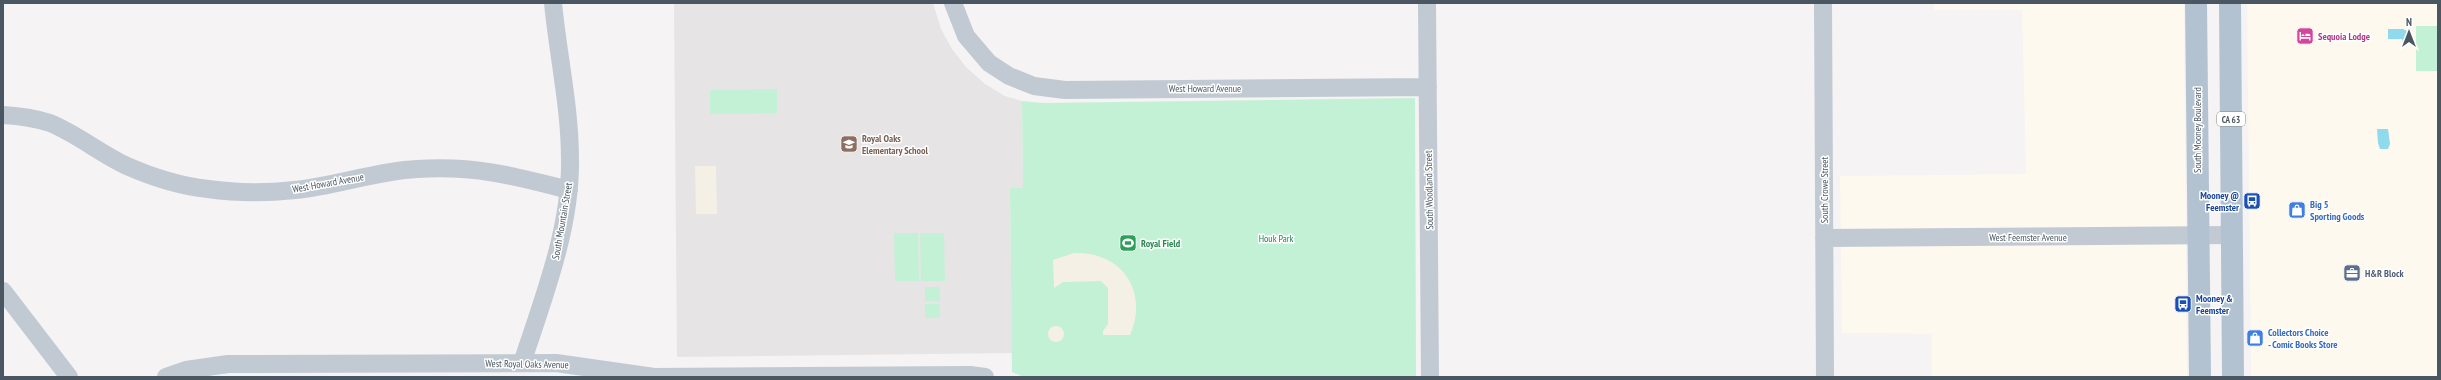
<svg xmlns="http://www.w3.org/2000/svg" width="2441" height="380" font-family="'PT Sans Narrow',sans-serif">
  <rect width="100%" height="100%" fill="#f5f3f3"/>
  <path fill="#fdf9ef" d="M1934,3H2184L2187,377H1932V334L1842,333L1840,176L2026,174L2022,10H1934Z
    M2247,3H2438V377H2251Z"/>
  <path fill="#e6e4e5" d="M674,3H933L941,29L952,49L966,67L985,84L1005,96L1022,101L1023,188H1010L1012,353L677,357Z"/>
  <path fill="#c3f1d5" d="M2416,26H2438V71H2416Z
    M777,89V113L710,114V90Z
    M1415,98L1416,377H1024L1012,372L1010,188H1023L1022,101L1042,103Z
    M894,233H918L919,281H895Z
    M920,233H944L945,281H921Z
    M925,287H940V301H925Z
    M925,304H940V318H925Z"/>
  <path fill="#f5f0e5" d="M695,166H716L717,214H696Z
    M1074,253C1122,251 1149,292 1130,335H1103V331L1108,324V288L1101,281L1063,282L1054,288L1053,260Z
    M1048 334a8 8 0 1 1 16 0a8 8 0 1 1-16 0Z"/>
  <path fill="#90daee" d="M2388,29H2403L2407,31L2408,40L2403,42L2402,39H2388Z
    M2377,129H2388L2390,144L2388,149H2380L2378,143Z"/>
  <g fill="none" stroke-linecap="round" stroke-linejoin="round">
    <path stroke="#c1cad2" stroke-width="18" d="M953,3L966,36L989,63L1009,76L1034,86L1065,90L1428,87
      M1427,3L1430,377
      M1823,3L1825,377
      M3,115C19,116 35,118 50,123C77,134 101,154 127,166C152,177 180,186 208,189C236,193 267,193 295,190C336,186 376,171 417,169C474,165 515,176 569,190
      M1824,238L2232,235
      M3,291L69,377
      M522,363C543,299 571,228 570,160C570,107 558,55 553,3
      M166,377L186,370L228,364L556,363L654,377L970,375L985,377"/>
    <path stroke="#b3c2d1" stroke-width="22" d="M2196,3L2200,377
      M2230,3L2233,377"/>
  </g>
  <defs>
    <symbol id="hotel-square" viewBox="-11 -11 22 22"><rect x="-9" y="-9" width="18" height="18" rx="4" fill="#d1479c" stroke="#fff"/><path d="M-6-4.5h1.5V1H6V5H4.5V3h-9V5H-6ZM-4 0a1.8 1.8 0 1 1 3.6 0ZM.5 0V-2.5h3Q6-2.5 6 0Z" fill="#fff"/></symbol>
    <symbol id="school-square" viewBox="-11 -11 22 22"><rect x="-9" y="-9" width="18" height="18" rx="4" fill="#8d6e63" stroke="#fff"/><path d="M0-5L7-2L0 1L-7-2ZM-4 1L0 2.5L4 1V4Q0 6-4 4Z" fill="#fff"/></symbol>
    <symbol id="bus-square" viewBox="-11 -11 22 22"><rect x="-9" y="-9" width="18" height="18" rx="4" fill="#1a4fb4" stroke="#fff"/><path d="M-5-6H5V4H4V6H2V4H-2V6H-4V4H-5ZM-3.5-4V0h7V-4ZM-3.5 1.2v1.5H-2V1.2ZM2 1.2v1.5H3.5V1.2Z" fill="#fff"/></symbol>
    <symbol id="shop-square" viewBox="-11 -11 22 22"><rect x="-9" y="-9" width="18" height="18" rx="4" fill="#3f7fe0" stroke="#fff"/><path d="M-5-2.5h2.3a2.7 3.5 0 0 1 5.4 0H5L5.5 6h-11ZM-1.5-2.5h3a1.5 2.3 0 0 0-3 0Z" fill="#fff"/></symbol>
    <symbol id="stadium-square" viewBox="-11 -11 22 22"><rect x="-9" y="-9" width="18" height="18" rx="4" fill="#2e9e5b" stroke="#fff"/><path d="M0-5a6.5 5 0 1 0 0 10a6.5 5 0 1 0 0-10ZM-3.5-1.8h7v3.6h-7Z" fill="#fff"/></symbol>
    <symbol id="office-square" viewBox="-11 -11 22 22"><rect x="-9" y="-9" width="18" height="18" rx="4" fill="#5c6f8a" stroke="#fff"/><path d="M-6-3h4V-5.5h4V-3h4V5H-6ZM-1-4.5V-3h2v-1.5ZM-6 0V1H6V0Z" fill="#fff"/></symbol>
  </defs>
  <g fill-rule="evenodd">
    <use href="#hotel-square" x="2295" y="26" width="20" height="20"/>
    <use href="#school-square" x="839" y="134" width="20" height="20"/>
    <use href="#bus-square" x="2242" y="191" width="20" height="20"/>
    <use href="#shop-square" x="2287" y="200" width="20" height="20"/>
    <use href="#stadium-square" x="1118" y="233" width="20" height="20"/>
    <use href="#office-square" x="2342" y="263" width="20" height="20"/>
    <use href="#bus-square" x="2173" y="294" width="20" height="20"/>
    <use href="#shop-square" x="2245" y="328" width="20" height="20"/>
  </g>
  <g text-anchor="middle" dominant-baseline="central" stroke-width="3" stroke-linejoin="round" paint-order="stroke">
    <rect fill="#fff" stroke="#808990" stroke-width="1" x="2217" y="112" width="28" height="14" rx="3"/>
    <g font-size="9" font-weight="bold" fill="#4a5661">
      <text x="2231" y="119">CA 63</text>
    </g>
    <g font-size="10" font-weight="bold" fill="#b23c85" stroke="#fff" text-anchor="start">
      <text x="2318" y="36">Sequoia Lodge</text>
    </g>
    <g font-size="10" fill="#4a5661" stroke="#fff">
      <text x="1205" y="88">West Howard Avenue</text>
      <text transform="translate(2197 130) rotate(-90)">South Mooney Boulevard</text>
      <text transform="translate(328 183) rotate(-10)">West Howard Avenue</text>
      <text transform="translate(1429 190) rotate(-91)">South Woodland Street</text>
      <text transform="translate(1824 190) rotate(-90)">South Crowe Street</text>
      <text transform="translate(562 221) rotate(-80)">South Mountain Street</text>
      <text x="2028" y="237">West Feemster Avenue</text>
      <text transform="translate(527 364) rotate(1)">West Royal Oaks Avenue</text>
    </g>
    <g font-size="10" font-weight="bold" fill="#785e54" stroke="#fff" text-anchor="start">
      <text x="862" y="138">Royal Oaks<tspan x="862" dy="12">Elementary School</tspan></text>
    </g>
    <g font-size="10" font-weight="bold" fill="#164399" stroke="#fff" text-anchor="end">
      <text x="2239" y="195">Mooney @<tspan x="2239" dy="12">Feemster</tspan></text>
      <text x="2196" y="298" text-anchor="start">Mooney &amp;<tspan x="2196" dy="12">Feemster</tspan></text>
    </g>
    <g font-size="10" font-weight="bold" fill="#366cbe" stroke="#fff" text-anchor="start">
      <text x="2310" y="204">Big 5<tspan x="2310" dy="12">Sporting Goods</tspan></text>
      <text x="2268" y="332">Collectors Choice<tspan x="2268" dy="12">- Comic Books Store</tspan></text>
    </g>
    <g font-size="10" fill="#17864f" stroke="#fff">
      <text x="1276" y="238">Houk Park</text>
    </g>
    <g font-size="10" font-weight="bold" fill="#27864d" stroke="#fff" text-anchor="start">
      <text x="1141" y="243">Royal Field</text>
    </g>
    <g font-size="10" font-weight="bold" fill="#4e5e75" stroke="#fff" text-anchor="start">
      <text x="2365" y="273">H&amp;R Block</text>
    </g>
  </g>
  <rect width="2441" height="380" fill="none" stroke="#4a5661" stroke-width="8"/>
  <g transform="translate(2409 32)" stroke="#ffffff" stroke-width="3" paint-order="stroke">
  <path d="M0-3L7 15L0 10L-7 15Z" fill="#4a5661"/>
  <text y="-6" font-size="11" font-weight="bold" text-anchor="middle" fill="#4a5661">N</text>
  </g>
</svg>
